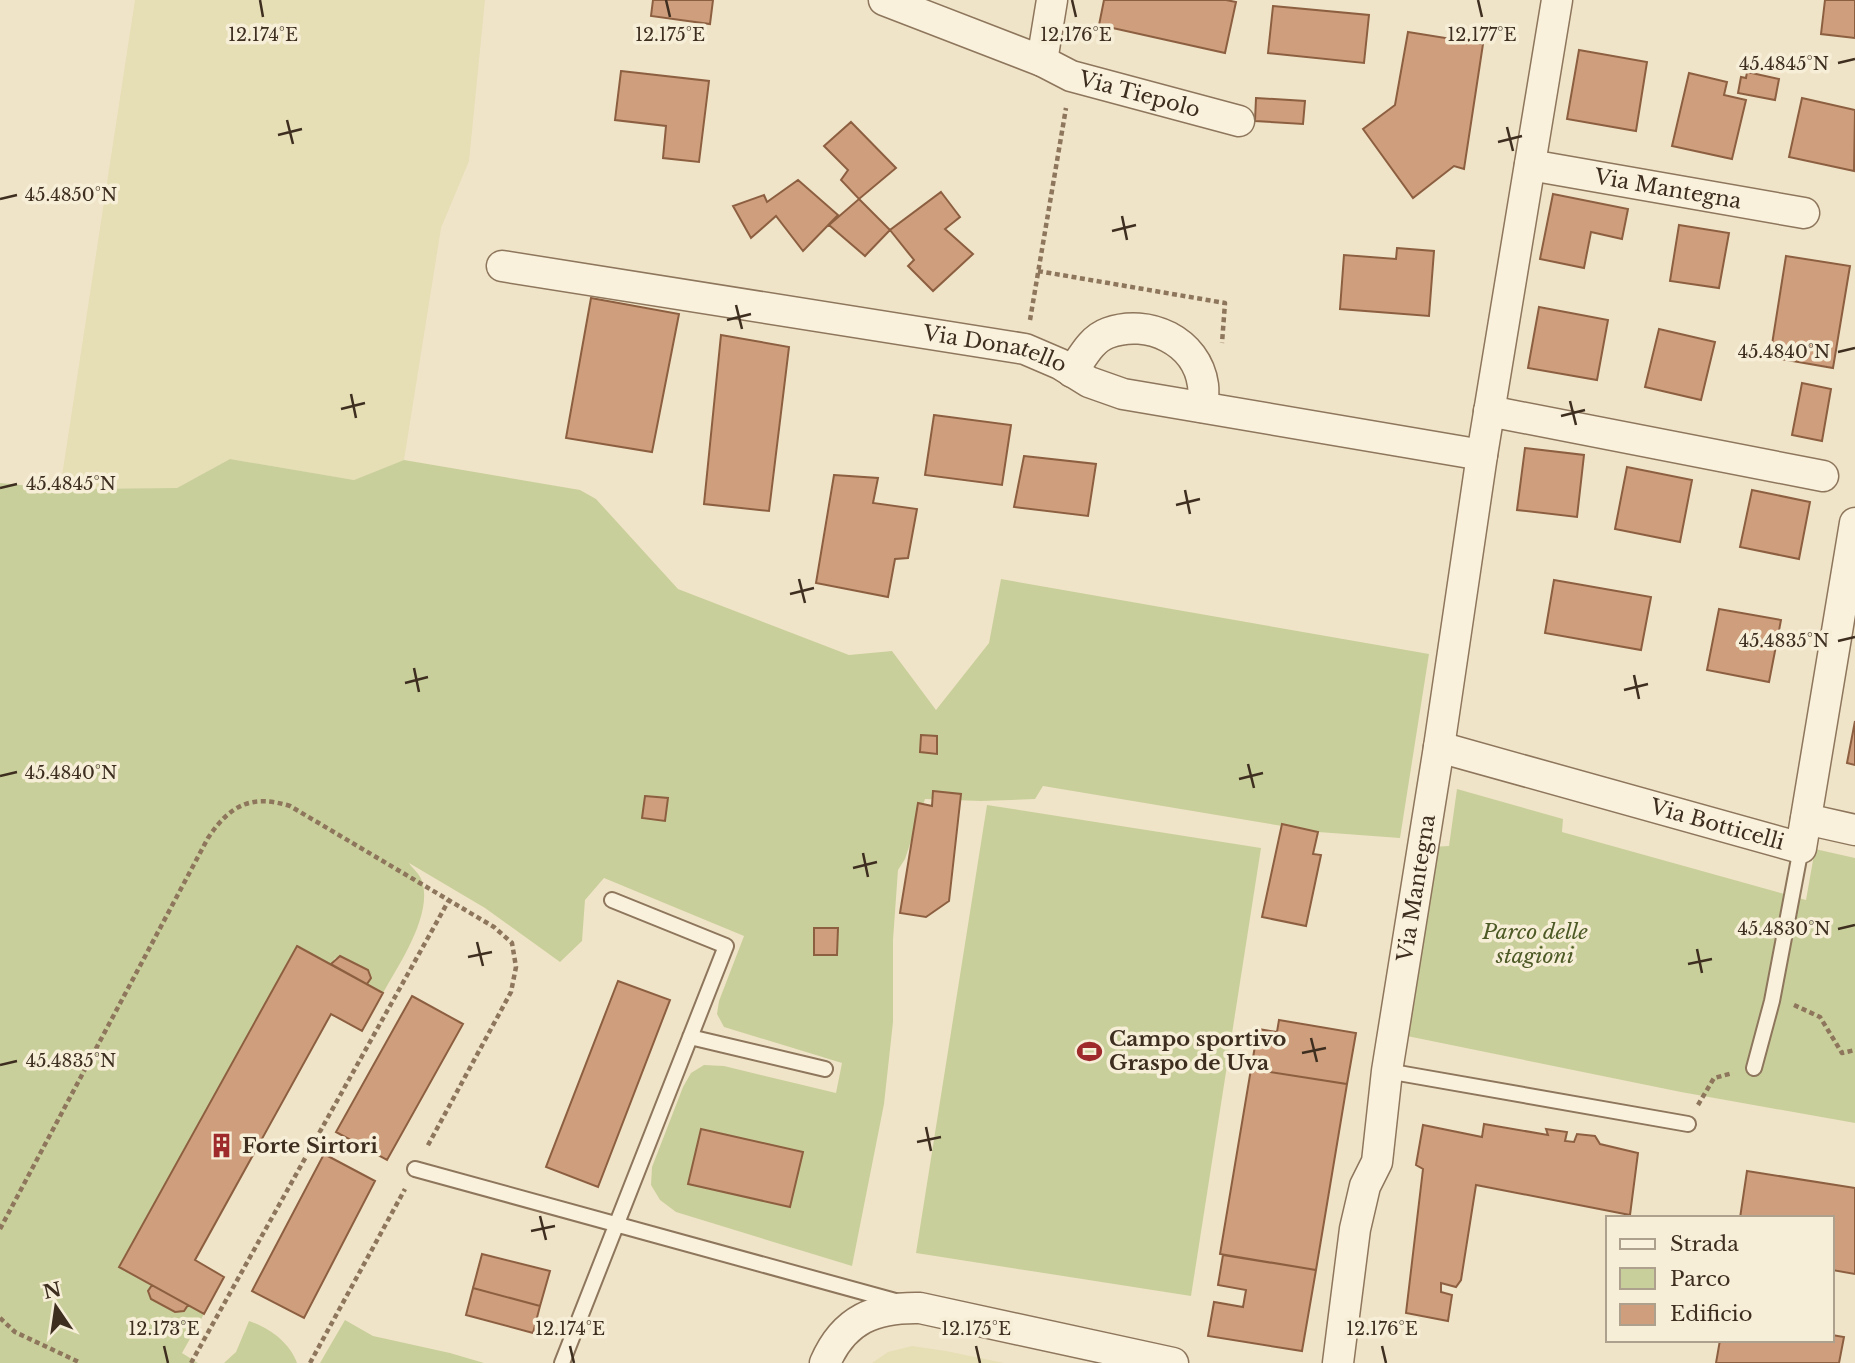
<svg xmlns="http://www.w3.org/2000/svg" width="1855" height="1363" font-family="'Libre Baskerville',serif">
  <rect width="100%" height="100%" fill="#f0e4c8"/>
  <path fill="#e6deb5" d="M135,0H485L469,161L441,228L404,460L354,480L230,459L177,488L60,489Z
    M912,1346L946,1351L1004,1363H872L888,1352Z"/>
  <path fill="#c9cf9b" d="M230,459L354,480L404,460L580,490L596,499L678,589L849,655L892,651L936,710L989,643L1001,579L1429,654L1400,838L1318,832L1043,786L1035,799L981,801L925,799L905,859L898,870L893,940V1022L884,1104L852,1266L676,1212L660,1200L651,1185L652,1167L683,1087L691,1073L704,1065L724,1066L836,1093L842,1063L724,1027L717,1014L719,1001L744,936L604,878L585,900L582,941L560,962L485,908L409,863C412,868 420,874 422,881C433,915 399,964 383,993L367,984L371,978L368,970L344,957L335,958L331,964L297,946L119,1267L152,1285L148,1291L151,1299L175,1312L184,1311L188,1305L204,1314L182,1353L198,1363H0V483L61,489L177,488Z
    M1457,789L1563,819L1562,832L1806,900L1815,849L1855,858V1123L1681,1092L1402,1035L1430,847L1449,846Z
    M987,805L1261,848L1191,1296L916,1253Z
    M345,1320L373,1336L450,1353L484,1363H320Z
    M249,1321C270,1328 290,1343 297,1363H224L236,1352Z"/>
  <path fill="#cf9f7d" stroke="#8d5f41" stroke-width="2" d="M653,0H713L710,24L651,16Z
    M1104,0H1226L1236,2L1225,53L1099,25Z
    M1825,0H1855V38L1821,34Z
    M1273,6L1369,15L1364,63L1268,53Z
    M1408,32L1483,44L1464,169L1454,166L1413,198L1363,129L1395,105Z
    M1579,50L1647,62L1636,131L1567,119Z
    M621,71L709,81L699,162L663,158L666,126L615,120Z
    M1747,72L1779,79L1775,100L1738,93L1741,77L1746,78Z
    M1689,73L1727,82L1724,95L1746,100L1732,159L1672,146Z
    M1256,98L1305,101L1303,124L1255,121Z
    M1802,98L1855,110L1854,171L1789,157Z
    M851,122L896,168L859,199L841,180L848,170L824,146Z
    M798,180L838,215L803,251L776,216L751,238L733,206L764,195L767,202Z
    M941,192L960,217L945,229L973,254L933,291L908,266L914,260L890,230Z
    M1553,194L1628,209L1622,239L1591,232L1584,268L1540,259Z
    M859,199L890,230L865,256L829,225Z
    M1679,225L1729,233L1719,288L1670,281Z
    M1397,248L1434,251L1429,316L1340,309L1344,255L1396,259Z
    M1786,256L1850,266L1833,368L1770,357Z
    M591,298L679,314L652,452L566,438Z
    M1539,307L1608,320L1597,380L1528,368Z
    M1659,329L1715,342L1701,400L1645,387Z
    M721,335L789,347L769,511L704,504Z
    M1802,383L1831,389L1822,441L1792,435Z
    M934,415L1011,425L1002,485L925,475Z
    M1525,448L1584,455L1577,517L1517,510Z
    M1024,456L1096,464L1088,516L1014,507Z
    M1627,467L1692,480L1680,542L1615,529Z
    M834,475L878,478L873,503L917,509L908,558L895,559L888,597L816,583Z
    M1752,490L1810,502L1799,559L1740,547Z
    M1554,580L1651,597L1641,650L1545,633Z
    M1719,609L1781,620L1769,682L1707,670Z
    M1855,721V765L1847,763Z
    M921,735L937,736V754L920,752Z
    M933,791L961,794L949,901L926,917L900,913L918,803L932,806Z
    M645,796L668,798L665,821L642,818Z
    M1282,824L1318,832L1313,854L1321,855L1306,926L1262,917Z
    M814,928H838L837,955H814Z
    M297,946L383,993L362,1031L331,1014L195,1260L224,1277L204,1314L119,1267Z
    M340,956L368,970L371,978L367,984L331,964Z
    M618,981L670,1000L598,1187L546,1167Z
    M412,996L463,1024L387,1160L336,1132Z
    M1279,1020L1356,1033L1347,1084L1251,1069L1258,1029L1277,1032Z
    M1251,1069L1347,1084L1316,1270L1220,1254Z
    M1484,1124L1548,1135L1546,1129L1567,1132L1565,1141L1574,1142L1577,1134L1595,1136L1600,1144L1638,1153L1630,1215L1476,1185L1461,1280L1456,1287L1441,1283V1292L1452,1295L1448,1321L1406,1313L1423,1169L1416,1165L1423,1125L1482,1137Z
    M701,1129L803,1152L790,1207L688,1184Z
    M324,1154L375,1181L304,1318L252,1291Z
    M1747,1171L1855,1188V1274L1832,1270V1218H1740Z
    M482,1254L550,1271L540,1306L473,1288Z
    M1223,1255L1316,1270L1302,1351L1208,1336L1214,1302L1243,1307L1246,1290L1218,1285Z
    M152,1285L188,1305L184,1311L175,1312L151,1299L148,1291Z
    M473,1288L540,1306L533,1333L466,1315Z
    M1832,1335L1844,1337L1839,1363H1716L1720,1340H1832Z"/>
  <g fill="none" stroke-linecap="round" stroke-linejoin="round">
    <defs>
      <path id="service" d="M690,1037L825,1069
        M1754,1068L1772,1001L1801,848
        M1387,1071L1688,1124
        M415,1169L899,1302
        M562,1363L726,946L612,900"/>
      <g id="minor">
        <path id="s1" d="M884,0L1042,61L1071,76L1239,121"/>
        <path d="M1042,61L1052,0"/>
        <path id="s2" d="M1530,165L1804,213"/>
        <path id="s3" d="M502,266L1025,349L1060,364L1089,382L1123,394L1482,455"/>
        <path d="M1072,372C1082,358 1091,339 1108,333C1148,318 1197,341 1203,385C1204,392 1203,400 1202,407"/>
        <path d="M1489,411L1823,476"/>
        <path id="s4" d="M1439,747L1801,848L1855,523"/>
        <path d="M1806,819L1855,830"/>
        <path d="M825,1363C844,1319 875,1307 920,1308L1173,1363"/>
        <path id="s5" d="M1338,1363L1355,1229L1365,1186L1377,1162L1387,1071L1439,747L1482,455L1557,0"/>
      </g>
    </defs>
    <use href="#service" stroke="#8d765c" stroke-width="18"/>
    <use href="#minor" stroke="#8d765c" stroke-width="33"/>
    <path stroke="#8d765c" stroke-width="4.5" stroke-dasharray="5 3.5" stroke-linecap="butt" d="M1038,271L1225,303L1222,343
      M1030,320L1066,108
      M1794,1005L1820,1017L1842,1053L1855,1050
      M1698,1105L1714,1078L1733,1073
      M0,1229L208,838C230,805 251,794 290,806L494,927L512,943L516,967L511,992L427,1147
      M0,1318L15,1332L81,1363
      M191,1363L449,900
      M310,1363L405,1189"/>
    <use href="#service" stroke="#faf1dc" stroke-width="14"/>
    <use href="#minor" stroke="#faf1dc" stroke-width="30"/>
  </g>
  <path fill="none" stroke="#3d2e20" stroke-width="2.5" d="M260,0L263,17M666,0L670,17M1072,0L1076,17M1478,0L1482,17M1838,63L1855,59M287,120L293,144M1507,127L1513,151M278,135L302,129M1498,142L1522,136M0,199L17,195M1122,216L1127,240M1112,231L1136,225M736,305L742,329M727,320L751,314M1838,352L1855,348M351,394L356,418M1570,401L1576,425M341,409L365,403M1561,416L1585,410M0,488L17,484M1185,490L1190,514M1176,505L1200,499M799,579L805,603M790,594L814,588M1838,641L1855,637M414,668L419,692M1634,675L1639,699M405,683L428,677M1624,690L1648,684M1248,764L1254,788M0,776L17,772M1239,779L1263,773M863,853L868,877M853,868L877,862M1838,929L1855,925M477,942L483,966M1697,949L1702,973M468,957L492,952M1688,964L1712,959M1311,1038L1317,1062M1302,1053L1326,1048M0,1065L17,1061M926,1127L931,1151M917,1142L941,1137M540,1216L546,1240M531,1231L555,1226M164,1346L168,1363M570,1346L574,1363M976,1346L980,1363M1382,1346L1386,1363"/>
  <defs>
    <symbol id="stadium-bare" viewBox="-9 -9 18 18"><path d="M0-5a6.5 5 0 1 0 0 10a6.5 5 0 1 0 0-10ZM-3.5-1.8h7v3.6h-7Z" fill="#9e2a2b" stroke="#f7eed8" stroke-width="2.5" paint-order="stroke"/></symbol>
    <symbol id="building-bare" viewBox="-9 -9 18 18"><path d="M-4-6H4V6H1V3H-1V6H-4ZM-2.5-4.3h1.7v1.8h-1.7ZM.8-4.3h1.7v1.8H.8ZM-2.5-1h1.7V.8h-1.7ZM.8-1h1.7V.8H.8Z" fill="#9e2a2b" stroke="#f7eed8" stroke-width="2.5" paint-order="stroke"/></symbol>
  </defs>
  <g fill-rule="evenodd">
    <use href="#stadium-bare" x="1072" y="1034" width="35" height="35"/>
    <use href="#building-bare" x="204" y="1128" width="35" height="35"/>
  </g>
  <g text-anchor="middle" dominant-baseline="central" stroke-width="7" stroke-linejoin="round" paint-order="stroke">
    <g font-size="21" fill="#3d2e20" stroke="#f7eed8">
      <text stroke="none"><textPath href="#s1" startOffset="273">Via Tiepolo</textPath></text>
      <text stroke="none"><textPath href="#s2" startOffset="140">Via Mantegna</textPath></text>
      <text stroke="none"><textPath href="#s3" startOffset="500">Via Donatello</textPath></text>
      <text stroke="none"><textPath href="#s4" startOffset="289">Via Botticelli</textPath></text>
      <text stroke="none"><textPath href="#s5" startOffset="483">Via Mantegna</textPath></text>
    </g>
    <g font-size="21" font-style="italic" fill="#4d5a26" stroke="#f7eed8">
      <text x="1535" y="932">Parco delle<tspan x="1535" dy="24">stagioni</tspan></text>
    </g>
    <g font-size="21" font-weight="bold" fill="#3d2e20" stroke="#f7eed8" text-anchor="start">
      <text x="1109" y="1039">Campo sportivo<tspan x="1109" dy="24">Graspo de Uva</tspan></text>
      <text x="242" y="1146">Forte Sirtori</text>
    </g>
  </g>
  <g font-size="18" text-anchor="middle" fill="#3d2e20" stroke="#f7eed8" stroke-width="7" stroke-linejoin="round" paint-order="stroke">
    <text x="263" y="41">12.174°E</text>
    <text x="670" y="41">12.175°E</text>
    <text x="1076" y="41">12.176°E</text>
    <text x="1482" y="41">12.177°E</text>
    <text x="1784" y="70">45.4845°N</text>
    <text x="71" y="201">45.4850°N</text>
    <text x="1784" y="358">45.4840°N</text>
    <text x="71" y="490">45.4845°N</text>
    <text x="1784" y="647">45.4835°N</text>
    <text x="71" y="779">45.4840°N</text>
    <text x="1784" y="935">45.4830°N</text>
    <text x="71" y="1067">45.4835°N</text>
    <text x="164" y="1335">12.173°E</text>
    <text x="570" y="1335">12.174°E</text>
    <text x="976" y="1335">12.175°E</text>
    <text x="1382" y="1335">12.176°E</text>
  </g>
  <rect x="1606" y="1216" width="228" height="126" fill="#f7eed8" stroke="#ada18e" stroke-width="2"/>
  <rect x="1620" y="1239" width="35" height="10" fill="#faf1dc" stroke="#ada18e" stroke-width="2"/>
  <text x="1670" y="1251" font-size="21" fill="#3d2e20">Strada</text>
  <rect x="1620" y="1268" width="35" height="21" fill="#c9cf9b" stroke="#ada18e" stroke-width="2"/>
  <text x="1670" y="1286" font-size="21" fill="#3d2e20">Parco</text>
  <rect x="1620" y="1304" width="35" height="21" fill="#cf9f7d" stroke="#ada18e" stroke-width="2"/>
  <text x="1670" y="1321" font-size="21" fill="#3d2e20">Edificio</text>
  <g transform="translate(56 1307) rotate(347)" stroke="#f7eed8" stroke-width="5" paint-order="stroke">
  <path d="M0-5L12 26L0 18L-12 26Z" fill="#3d2e20"/>
  <text y="-10" font-size="19" font-weight="bold" text-anchor="middle" fill="#3d2e20">N</text>
  </g>
</svg>
